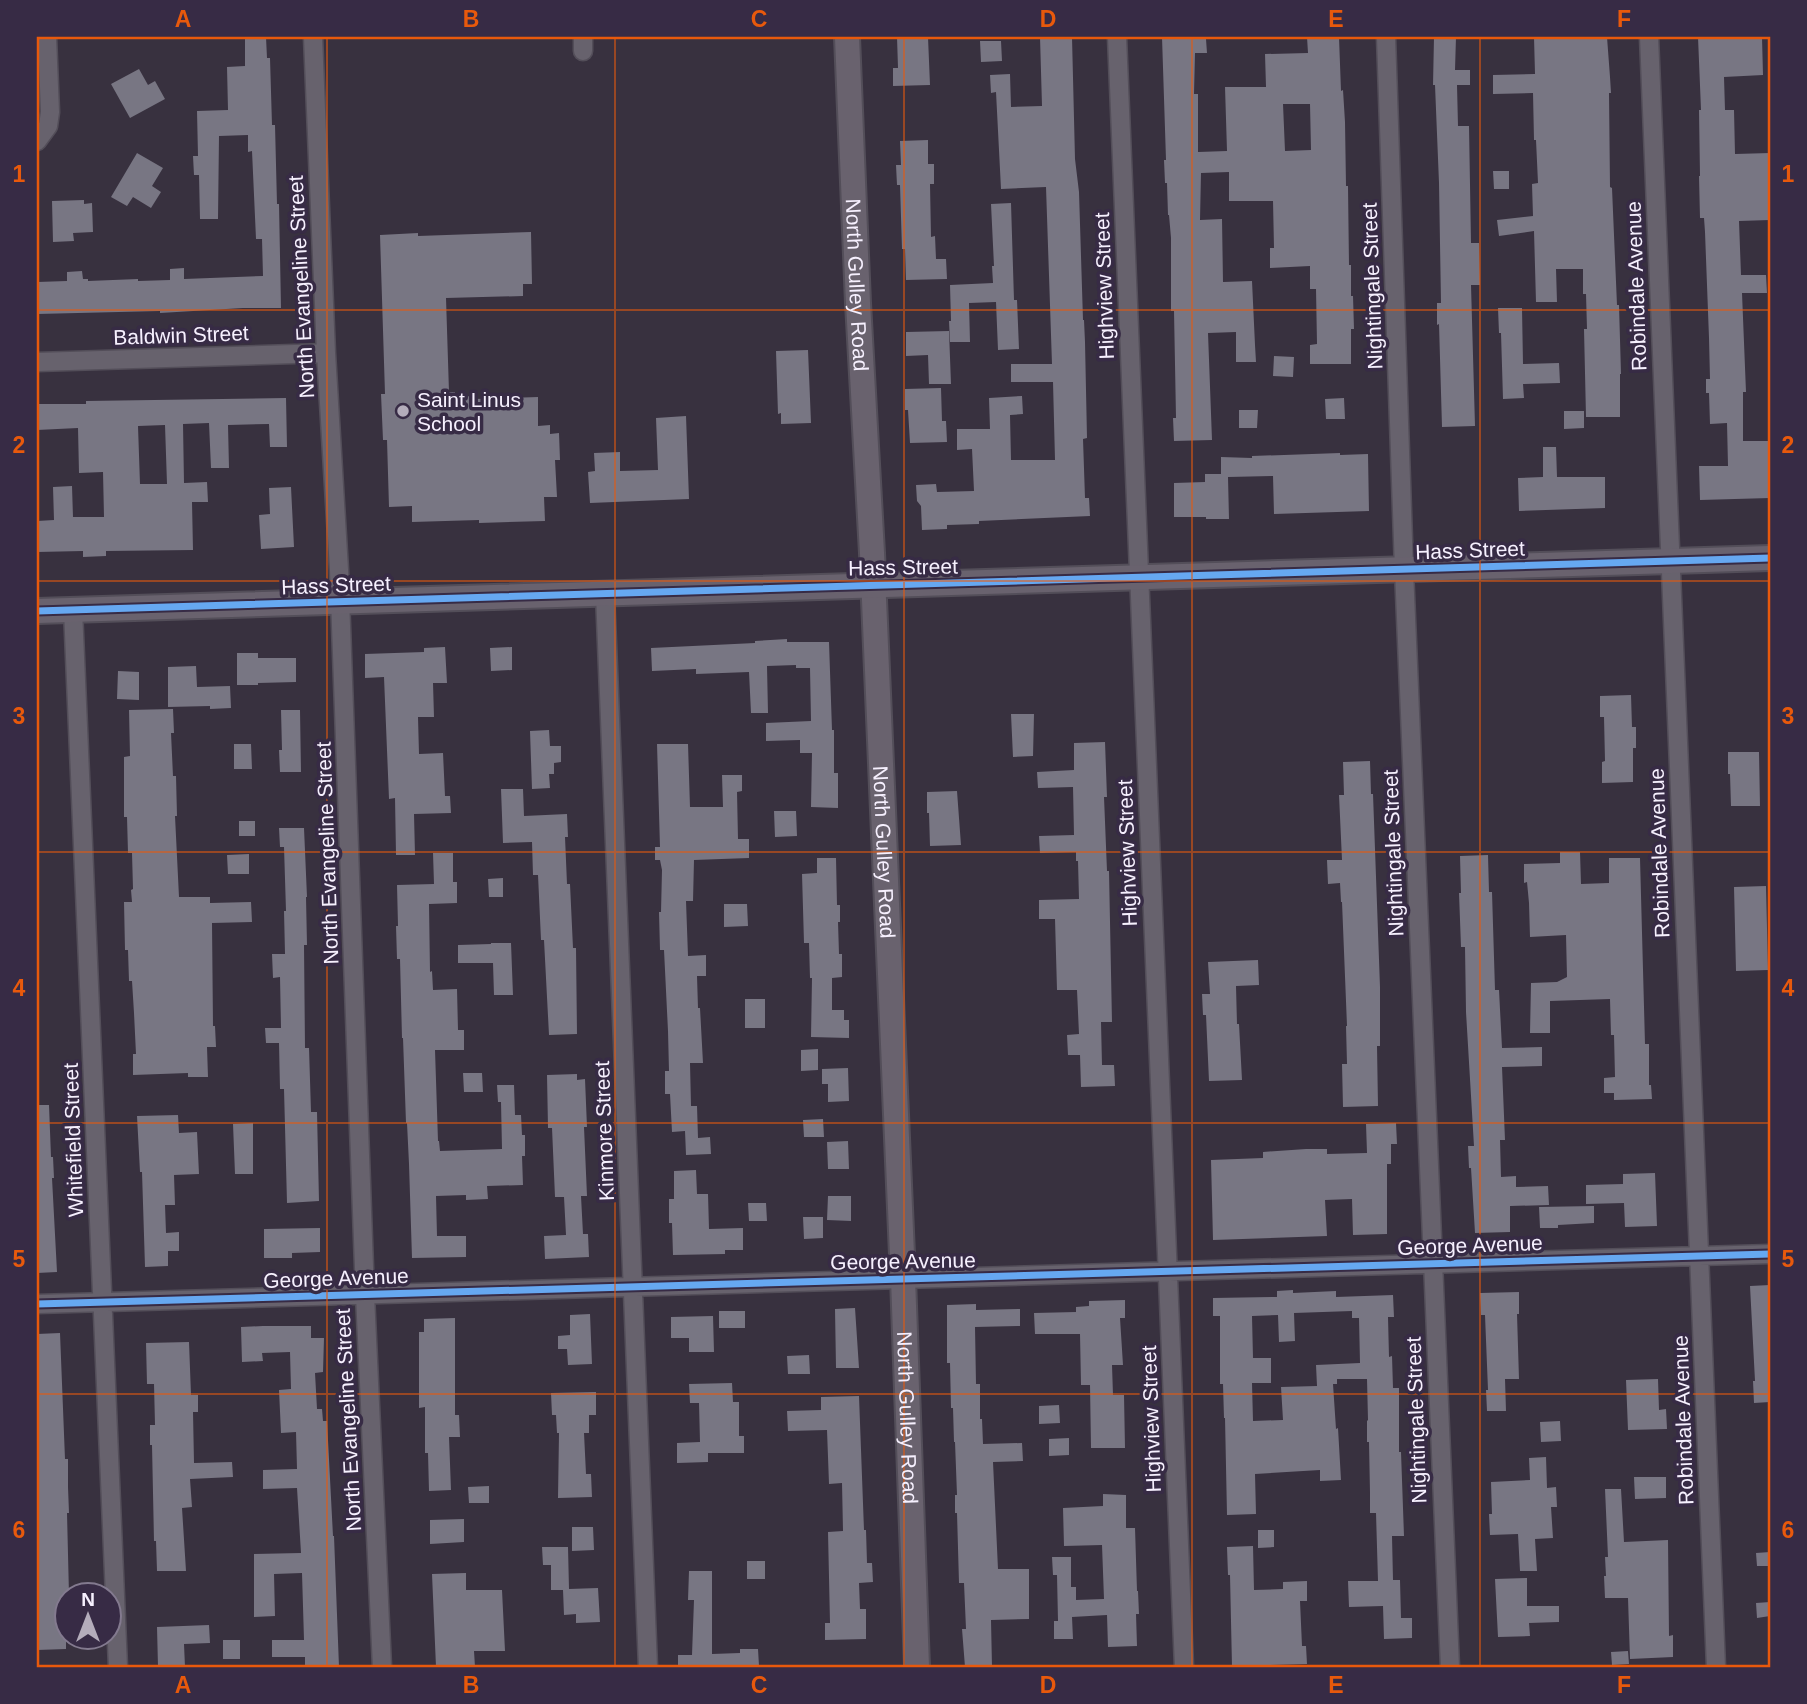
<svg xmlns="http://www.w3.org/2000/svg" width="1807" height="1704" font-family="Arial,sans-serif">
  <rect width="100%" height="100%" fill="#38313f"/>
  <path fill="#787683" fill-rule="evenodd" d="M245,37H266L267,58H270L272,125H275L277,204H279L281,308H243L160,313V311L37,314V282L67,281V272L82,271L83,279H88V281L138,279V281L170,280V269L184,268V279L263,276L262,239H256L252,151L248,152V135L219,136L218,219H200L199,175H194L193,156H198L197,111L228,110L227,67L245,66Z
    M897,37H928L930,85L893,86V68H898Z
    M1040,37H1072L1075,159L1079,192L1083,320H1084L1085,342L1087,438L1083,439L1085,498H1089L1090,516L979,521V524L947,525V529L922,530L921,506L917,501L916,485L936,484L937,492L974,491L972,449L957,450V429H990L989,398L1022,396L1023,414L1010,415L1011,460H1055L1053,382H1011V364H1052L1046,187L1001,189L996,92L991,93L990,75L1010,74L1011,107L1042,106Z
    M1162,37H1195V39H1206L1207,53H1195L1194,94H1198V152L1227,151L1225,87H1266L1265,54L1308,53L1307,37H1339L1341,91L1343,90L1345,122L1346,186H1348L1349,265H1351V296H1353L1354,329H1351V364H1310V345L1317,344L1316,289H1310V266L1270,268V248H1274L1273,201H1229V172L1201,173L1200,220L1222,219L1223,282L1252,281L1255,345L1256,362H1236V332L1208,333L1212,440L1174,441L1173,418H1176L1174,311H1171V238L1169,215H1168L1167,183H1165L1164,160H1166ZM1283,104H1310L1311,150L1285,151Z
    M1434,37H1456L1455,70H1470V85H1457L1458,126H1469L1471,243H1479L1480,285H1471L1475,426L1442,427L1439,324L1437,325V303H1441L1439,183L1435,85H1433Z
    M1534,37H1607L1610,77L1611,93H1609L1610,187L1612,188L1617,305H1619L1621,374H1620V417H1586L1584,329H1587L1586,294H1583V269H1556L1557,302H1536L1534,231L1499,236L1497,220L1533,216L1532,184L1538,183L1536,140H1534L1533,93L1493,94V75L1535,74Z
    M1698,37H1762L1763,75L1724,77L1725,110H1734L1735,154L1770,153V220L1739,221L1741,275H1766L1767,293H1742L1746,392H1743V441H1770V498L1700,500L1699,466H1728L1727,423L1710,424L1709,393H1706V379H1710L1709,338L1705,232L1704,218H1700L1699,176H1700L1699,110H1701Z
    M980,41H1001L1002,61L981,62Z
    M139,69L148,85L155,81L165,99L130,118L111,84Z
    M928,140V164H934V184H930L931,237L935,236L936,259H946L947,279L906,280L905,249H902L900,185H897L896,165H901L900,141Z
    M137,153L163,168L152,186L161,192L151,208L133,197L127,206L111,197Z
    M1493,171H1509V189H1494Z
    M84,200V204L92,203L93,232L73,233L74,241L53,242L52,201Z
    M1011,203L1014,300H1017L1019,349L998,350L996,302L969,303L970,342H950L949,321H951L950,285L993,283L992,266H994L991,204Z
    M531,232L532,284H523V296L446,298L449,392H455V397L474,396V399L538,397V426L550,425V434L559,433L560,460H555L557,497H544L545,521L479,523V520L412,522V506L389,507L387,440H383L381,394H385L380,235L418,233V236Z
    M1498,308H1522L1523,364L1559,363L1560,383L1523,384L1524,398L1503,399L1501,333H1499Z
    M949,331L951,384H929L928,355L906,356V332Z
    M808,350L811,423L781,424V413L778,414L776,351Z
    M1274,356L1294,357L1293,377L1273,376Z
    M941,388L942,421H946L947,442L910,443L908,410H905V389Z
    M286,398L287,447H270L269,424L228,425L229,468H211L209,423L183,424L184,483L207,482L208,502H192L193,550L106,551V556L83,557V551L37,552V521L54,520L53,487L72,486L73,517H104L103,472L79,473L78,428L37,430V404H86V401ZM165,425L167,484H140L138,426Z
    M1344,398L1345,419H1326L1325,399Z
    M1239,410H1258L1257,428H1239Z
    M1564,411H1584V428L1564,429Z
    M686,416L689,499L590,503L588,472L595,471L594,453L620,452V471L658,470L656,418Z
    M1543,447H1556L1557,477H1605V508L1519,511L1518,478L1543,477Z
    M1340,453V455L1368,454L1369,511L1274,514L1273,476L1228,477L1229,519H1206V517H1174V483L1205,482V474H1221V457L1252,458V456Z
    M291,487L294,547L261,549L259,515L270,514L269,488Z
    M787,639V642H829L832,730H834V773H838V808L811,807L812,753H800V740L766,741V723L811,721L810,668H796V665L767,666L768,713H751L749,672L696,674V669L652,671L651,648L755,643V641Z
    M445,647L447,683H433L434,717H418L419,754L443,753L445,796H450L451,813L414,814L415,855H396L395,798L389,799L384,677L365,678V654L424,652V648Z
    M512,647V670L491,671L490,648Z
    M237,653H258V658H296V682L258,683V685H237Z
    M196,666L197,687L230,686L231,708L210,709V706L168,707V667Z
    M118,671L139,672V700L117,699Z
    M1631,695L1632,727H1636V748H1633V782L1602,783V762L1605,761L1604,717H1600V696Z
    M173,709L174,733H171L173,776H176L177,816H175L179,897H210V903L251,902L252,922L212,923L213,1026H215L216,1047H207L208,1077H188V1073L133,1075V1054H136L134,1013L132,981H129L128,950H125L124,902H132L131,890L133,889L132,853H128L127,817H124V757L130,756L129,710Z
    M281,710H300L301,772H280L279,750H282Z
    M1011,714H1034L1033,756L1013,757Z
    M549,730L550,746H561V762L554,763V774H549L550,788L532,789L530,731Z
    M1105,742L1107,797H1104L1107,871H1109L1112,1022H1101L1102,1065H1114L1115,1086L1081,1087L1080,1055H1068L1067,1035L1079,1034L1077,990H1057L1055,919H1039V900L1079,899L1078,861H1076V852L1040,853L1039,836L1074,835L1073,787L1038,788L1037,772L1074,770V743Z
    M234,744H251L252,769H234Z
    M657,744H688L690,807H723L722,775H742V791L737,792L738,839H749V858L694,860L693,901H686L688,956L706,955V976H697L698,1008H700L703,1063H690L691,1106H697L698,1138L710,1137L711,1154L686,1155L685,1131L672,1132L670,1094H665V1071H669L668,1031L664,950H660L659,912H661L662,870L660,860H655V847H660Z
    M1728,752H1759L1760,806H1731L1730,774H1728Z
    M1370,761L1371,794H1373L1380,987V1046H1377L1378,1106L1343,1107L1342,1064H1347L1346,1026H1347L1342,902H1341L1340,883L1328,884L1327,860H1342L1339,795H1344L1343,762Z
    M501,789H523L524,816L567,814L568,837H565L567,884H570L573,948H576L577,1034L549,1035L544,940H541L538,875H533L532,842L503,843Z
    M957,791L961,845L930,846L929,813H927V792Z
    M774,811H796L797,836L775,837Z
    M239,821H255V836H239Z
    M279,828H304L307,897H306L307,945H304L305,1048H309L311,1112H317L319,1201L287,1203L284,1089H280L279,1043H266L265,1028H281L280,977L273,978L272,954H285L284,911H286L284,847H280Z
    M1560,852H1580L1581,884L1609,883V858H1640L1645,1044H1649V1085H1651L1652,1099L1614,1100V1093H1604V1078L1615,1077L1614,1035H1611L1610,999L1550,1001V1033H1530L1531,983L1557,982L1567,977L1566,935L1530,937L1529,903L1527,882L1524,883V864L1560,863Z
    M433,853H453V882H457V903L429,904L430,972L432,971L433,990L457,989L458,1030H464V1050H435L438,1141H439L440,1151L502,1149L501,1102H498L497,1085H514L515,1115H521L522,1135H525V1156H522L523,1185L487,1186L488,1199L466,1200V1195L436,1196L437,1236H466V1257L412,1258L409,1164L407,1123H406L403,1038H402L400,959H397L396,926H398L397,885L434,884Z
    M249,854V874H228L227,855Z
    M1488,855L1489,892H1492L1495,990H1499L1502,1048L1542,1047V1066L1502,1067L1505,1140H1500L1501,1177L1516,1176V1187L1548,1186L1549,1205L1510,1206V1232L1475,1233L1471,1168H1469L1468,1146H1474L1466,1012L1465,947H1461L1459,893H1461L1460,856Z
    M817,858H836L837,905H840V922H838L839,954H842V977L832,978V1010H844V1020H849V1038L811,1037L812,978H810L809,943H804L802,874L817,873Z
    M503,878V897H489L488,879Z
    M1766,886L1768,970L1736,971L1734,887Z
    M724,904H747L748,926L724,927Z
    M491,943H511L513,995H494L493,963H458V945L491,944Z
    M1258,960L1259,985L1236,986L1237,1024H1239L1242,1080L1209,1081L1206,1015H1203L1202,994H1210L1208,962Z
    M745,999H765V1028H745Z
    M818,1049V1070L801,1071V1050Z
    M848,1068L849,1101L828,1102V1084H822V1069Z
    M463,1073H482L483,1092H464Z
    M577,1074V1080L585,1079L587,1127H584L587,1196H581L583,1234H588L589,1257L545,1259L544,1236L566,1235L564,1197H555L552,1128H548L547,1075Z
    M37,1105H49L51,1157H53L54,1178H52L57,1272L37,1273Z
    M178,1115L179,1133L197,1132L199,1174L174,1175L175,1205H165L166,1233L179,1232V1251H168V1266L145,1267L142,1172H140L137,1116Z
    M823,1119L824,1137H804L803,1120Z
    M253,1123V1174H235L233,1124Z
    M1396,1123L1397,1144H1391V1164H1387V1234L1353,1235L1352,1199L1325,1200L1327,1236L1213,1240L1211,1160L1263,1158V1152L1306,1149H1327V1154L1367,1153L1366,1124Z
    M848,1141L849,1169H828L827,1142Z
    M696,1170L697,1194H708L709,1229L743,1228V1250H725V1254L673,1255L672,1223H669V1199H674V1171Z
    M1655,1173L1657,1226L1625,1227L1624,1203L1586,1204V1185L1623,1184V1174Z
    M828,1196H851V1221L827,1220Z
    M748,1203H766L767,1221H749Z
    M1594,1206V1223L1558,1225V1228H1540L1539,1207Z
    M803,1217H823V1238L804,1239Z
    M320,1228V1252L292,1253V1258H264V1229Z
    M1770,1285V1402L1754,1403L1753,1381H1755L1750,1286Z
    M1293,1290V1293L1336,1291V1297L1393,1295L1394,1317H1388L1389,1357L1392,1356L1393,1388H1399V1452H1401L1404,1536H1392L1393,1580H1400L1401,1618H1412V1638L1384,1639L1383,1606L1349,1607L1348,1581H1378L1376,1513H1370V1493L1369,1442H1367V1421L1368,1420L1367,1379H1337V1384H1333L1336,1429L1338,1428L1341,1480L1320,1481V1470L1255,1474L1256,1514L1227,1515L1225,1418H1224L1223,1384H1220V1316H1213V1298L1277,1297V1291ZM1352,1311V1318H1359L1360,1363L1316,1365L1317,1386L1281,1387L1283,1420L1253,1421L1252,1383H1271V1358H1253L1252,1316L1278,1315L1279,1342L1295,1341L1294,1313Z
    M1519,1292V1314H1517L1519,1379H1505L1506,1411H1487L1486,1390H1488L1485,1315H1481L1480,1293Z
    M1125,1300V1318H1120L1123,1365H1112L1113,1395H1124L1125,1448H1091L1090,1385H1081L1080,1334H1035L1034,1313L1076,1312V1307L1089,1306V1301Z
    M976,1304V1310L1020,1309V1326L975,1327L976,1384H980V1419H982L983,1444L1022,1443L1023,1461L993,1462L998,1569H1029V1619L991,1620L992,1667H965L962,1629H966L964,1583H959L957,1513H955V1495H957L955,1442H954L953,1408H951L950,1363H947V1305Z
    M855,1308L859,1368H836L835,1309Z
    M719,1311H745V1328H719Z
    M590,1314L592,1364L568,1365L567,1349H558V1336L570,1335V1315Z
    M713,1316L714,1352H689V1338H671V1317Z
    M455,1318V1415H459L460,1437H449L451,1490L429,1491L428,1453H425V1407L419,1408V1332H424V1319Z
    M263,1326H311V1338H324L323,1372L315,1373L317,1409H322L323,1421H327L333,1536H334L339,1667H305V1657H272V1640H304L302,1573L274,1574L275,1616L254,1617V1554L301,1553L297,1488L263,1489V1470L297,1469L296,1432L281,1433L279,1390L291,1389L290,1352L262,1353L263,1361L242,1362L241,1327Z
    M60,1333L65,1459H68V1487L69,1513H67L69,1595H66V1649L37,1650V1334Z
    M189,1342L191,1395H198V1412H193L194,1463L232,1462L233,1477L190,1479L192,1507L182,1508L186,1571H157L156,1541H154L152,1445H150V1425H155L154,1384H147L146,1343Z
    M809,1355L810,1374H788L787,1356Z
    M1658,1379L1659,1410L1666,1409L1667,1429L1628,1430L1626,1380Z
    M732,1383L733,1402H739V1436H744V1453H708V1462L677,1463V1443L700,1442L699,1403H690L689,1384Z
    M596,1392V1415H589V1433H584L586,1474H591L592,1497L558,1498L559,1433H557L556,1415H552L551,1393Z
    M859,1396L864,1530H866L867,1563H872L873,1582L859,1583L860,1609H866V1639L825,1640V1623H830L828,1532L843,1531L842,1483L829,1484L827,1430L788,1431L787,1411L821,1410V1397Z
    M1059,1405L1060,1423L1039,1424V1406Z
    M1560,1421L1561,1441L1541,1442L1540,1422Z
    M1069,1438V1455L1049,1456V1439Z
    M1546,1457L1547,1488L1556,1487L1557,1507H1551L1553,1538L1535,1539L1537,1571H1520L1518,1534L1490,1535L1489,1514H1492L1491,1482L1530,1480L1529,1458Z
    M1634,1477H1666V1498L1635,1499Z
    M489,1486V1503H469L468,1487Z
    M1605,1489H1621L1624,1542L1668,1540L1669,1636L1673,1635V1657L1630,1659L1628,1598H1605L1604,1576H1606L1605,1557H1608Z
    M1103,1494L1126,1495V1528H1135L1137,1591H1138L1139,1614H1136L1137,1646L1108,1647L1107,1615L1072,1617L1073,1639H1054V1621H1058L1057,1575H1053L1052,1557H1071V1587H1076V1600L1104,1599L1102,1545L1064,1546L1063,1508L1103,1506Z
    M464,1519V1542L430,1544V1520Z
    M572,1527H593L594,1550L572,1551Z
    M1258,1530H1274V1547L1258,1548Z
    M1253,1546L1254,1590L1283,1589V1582L1307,1581V1601H1300L1302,1646H1306L1307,1664L1270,1665V1667H1232L1230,1575H1228L1227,1547Z
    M542,1547H568L569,1589L598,1588L600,1622L576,1623V1614L564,1615L563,1590H551V1565H543Z
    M1770,1552V1566H1757L1756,1553Z
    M747,1561H765V1579H747Z
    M689,1571H712V1654L740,1653V1649H758L759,1666L678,1667V1655H692L694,1600H688Z
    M466,1573V1590H502L505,1651H474L475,1667H436L432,1574Z
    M1527,1578V1606H1559V1622L1529,1623L1530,1636L1498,1637L1495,1579Z
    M1770,1602V1616L1757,1618L1756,1603Z
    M209,1625L210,1643L184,1644L185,1667H158L157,1627Z
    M223,1640H240V1659H223Z
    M1628,1651L1629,1664L1612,1665L1611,1652Z"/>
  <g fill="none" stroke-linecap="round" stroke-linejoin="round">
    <defs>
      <path id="street" d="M313,37L326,353L339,570L365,1295L382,1667
        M583,37V51
        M1117,37L1184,1667
        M1386,37L1404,570L1450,1667
        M1649,37L1716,1667
        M37,141L48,126L50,112L47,37
        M37,362L326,353
        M605,594L648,1667
        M73,610L118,1667
        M37,1304L1770,1254"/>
      <g id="secondary">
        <path id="s1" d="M847,37L858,303L872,553L903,1278L917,1667"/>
        <path d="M37,611L1770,558"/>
      </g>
    </defs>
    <use href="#street" stroke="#534e59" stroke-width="21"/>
    <use href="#secondary" stroke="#534e59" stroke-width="28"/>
    <use href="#street" stroke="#67626d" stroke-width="18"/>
    <use href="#secondary" stroke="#69626e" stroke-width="24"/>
    <defs>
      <path id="cycleway" d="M37,611L1770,558
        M37,1304L1770,1254"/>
    </defs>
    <use href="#cycleway" stroke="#372b45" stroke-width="11"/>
    <use href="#cycleway" stroke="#66a8f1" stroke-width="7"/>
  </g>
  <path fill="none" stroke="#e8590c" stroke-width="2" stroke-opacity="0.55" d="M327,37V1667M615,37V1667M904,37V1667M1192,37V1667M1480,37V1667M37,310H1770M37,581H1770M37,852H1770M37,1123H1770M37,1394H1770"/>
  <circle fill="#b4adbb" stroke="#372b45" stroke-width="2.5" cx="403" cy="411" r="7"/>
  <g text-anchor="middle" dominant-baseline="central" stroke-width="7" stroke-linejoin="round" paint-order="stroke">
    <g font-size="21" fill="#f6f0fe" stroke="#372b45">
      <text stroke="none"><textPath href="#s1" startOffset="248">North Gulley Road</textPath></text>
      <text transform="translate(1104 286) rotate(-92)">Highview Street</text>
      <text transform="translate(1372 286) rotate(-92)">Nightingale Street</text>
      <text transform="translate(1636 286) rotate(-92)">Robindale Avenue</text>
      <text transform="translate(301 287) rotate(-93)">North Evangeline Street</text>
      <text transform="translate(181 335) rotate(-2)">Baldwin Street</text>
      <text transform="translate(1470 550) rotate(-2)">Hass Street</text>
      <text transform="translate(903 567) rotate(-1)">Hass Street</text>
      <text transform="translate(336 585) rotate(-2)">Hass Street</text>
      <text stroke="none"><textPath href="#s1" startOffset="816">North Gulley Road</textPath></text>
      <text transform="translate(327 853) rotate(-92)">North Evangeline Street</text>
      <text transform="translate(1127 853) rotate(-92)">Highview Street</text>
      <text transform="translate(1393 853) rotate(-92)">Nightingale Street</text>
      <text transform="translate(1659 853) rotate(-92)">Robindale Avenue</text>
      <text transform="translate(604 1131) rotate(-92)">Kinmore Street</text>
      <text transform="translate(73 1140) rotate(-92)">Whitefield Street</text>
      <text transform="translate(1470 1245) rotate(-2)">George Avenue</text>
      <text transform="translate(903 1261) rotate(-1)">George Avenue</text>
      <text transform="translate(336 1278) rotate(-2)">George Avenue</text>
      <text stroke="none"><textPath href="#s1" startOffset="1382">North Gulley Road</textPath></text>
      <text transform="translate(1151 1419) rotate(-92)">Highview Street</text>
      <text transform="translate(348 1420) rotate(-93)">North Evangeline Street</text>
      <text transform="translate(1416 1420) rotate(-92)">Nightingale Street</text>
      <text transform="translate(1683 1420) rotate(-92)">Robindale Avenue</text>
    </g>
    <g font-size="21" fill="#f6f0fe" stroke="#372b45" text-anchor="start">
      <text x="417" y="399">Saint Linus<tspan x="417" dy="24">School</tspan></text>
    </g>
  </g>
  <rect width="1807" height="1704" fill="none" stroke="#372b45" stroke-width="77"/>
  <g transform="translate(88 1616)"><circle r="33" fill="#372b45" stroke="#837a8f" stroke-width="2"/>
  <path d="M0-5L12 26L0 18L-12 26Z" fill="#b4adbb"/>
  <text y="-10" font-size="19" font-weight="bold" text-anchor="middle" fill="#f6f0fe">N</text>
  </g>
  <rect x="38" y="38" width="1731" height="1628" fill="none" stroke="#e8590c" stroke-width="2.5"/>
  <g font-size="23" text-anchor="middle" font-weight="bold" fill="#e8590c">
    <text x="183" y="27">A</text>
    <text x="471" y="27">B</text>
    <text x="759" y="27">C</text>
    <text x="1048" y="27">D</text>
    <text x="1336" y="27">E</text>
    <text x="1624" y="27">F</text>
    <text x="19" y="182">1</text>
    <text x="1788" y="182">1</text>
    <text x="19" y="453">2</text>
    <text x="1788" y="453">2</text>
    <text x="19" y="724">3</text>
    <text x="1788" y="724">3</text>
    <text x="19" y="996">4</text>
    <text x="1788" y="996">4</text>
    <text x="19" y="1267">5</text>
    <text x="1788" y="1267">5</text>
    <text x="19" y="1538">6</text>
    <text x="1788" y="1538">6</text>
    <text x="183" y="1693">A</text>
    <text x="471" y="1693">B</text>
    <text x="759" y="1693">C</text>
    <text x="1048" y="1693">D</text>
    <text x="1336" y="1693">E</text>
    <text x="1624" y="1693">F</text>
  </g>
</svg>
